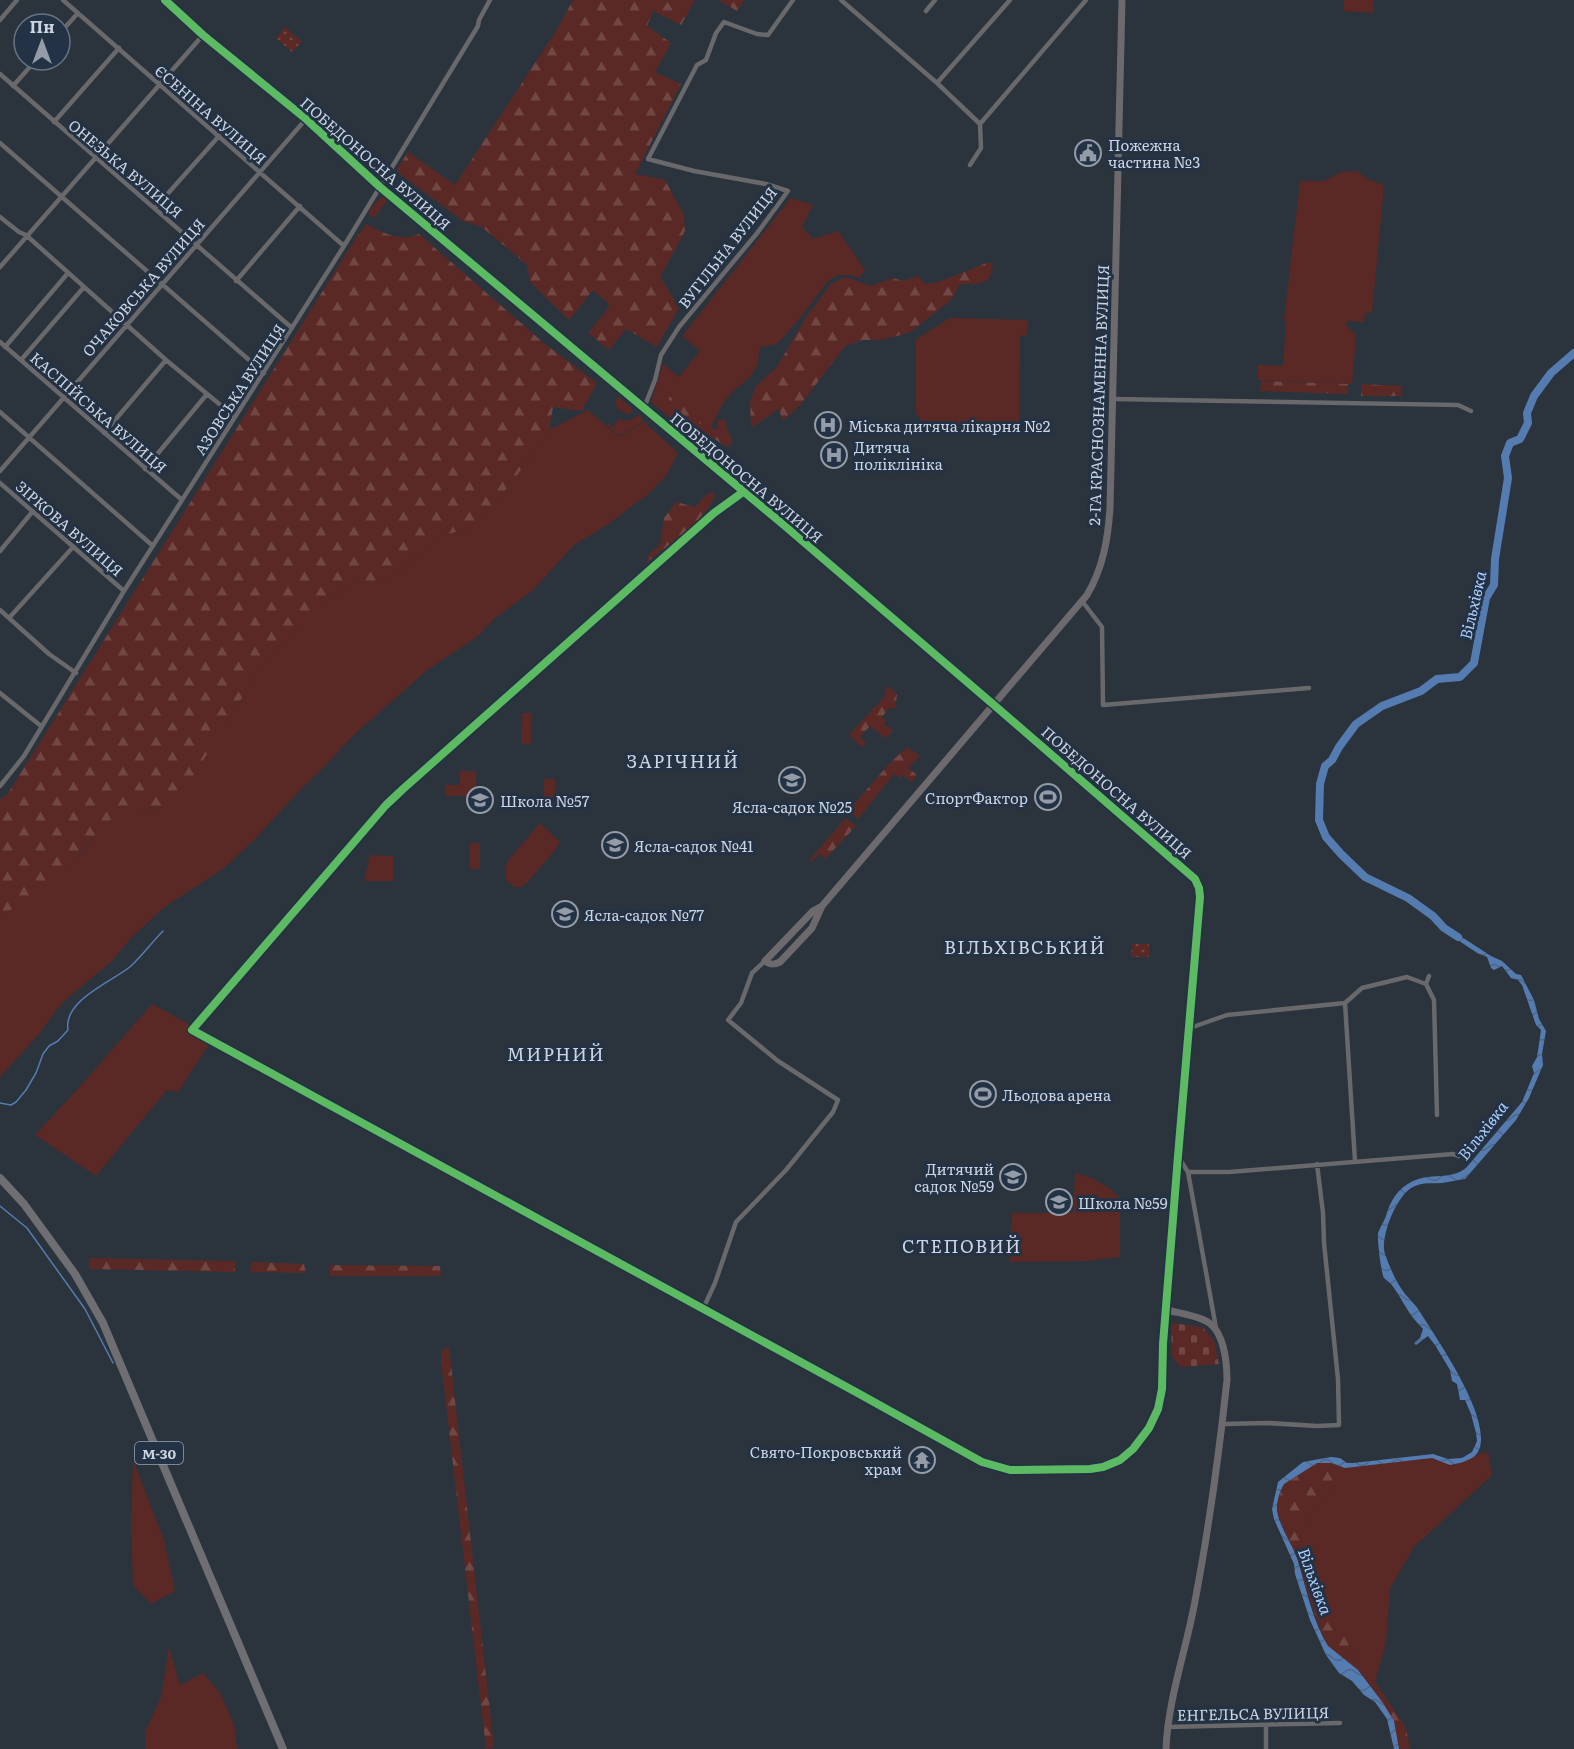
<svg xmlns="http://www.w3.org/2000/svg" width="1574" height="1749" font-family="Literata,serif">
  <defs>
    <pattern id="forest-firs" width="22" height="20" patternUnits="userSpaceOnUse" patternTransform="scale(1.5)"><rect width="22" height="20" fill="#5b2925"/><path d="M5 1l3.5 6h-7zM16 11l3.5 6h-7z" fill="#714744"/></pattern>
    <pattern id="cemetery-stones" width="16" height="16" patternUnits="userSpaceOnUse" patternTransform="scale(1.5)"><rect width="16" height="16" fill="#5b2925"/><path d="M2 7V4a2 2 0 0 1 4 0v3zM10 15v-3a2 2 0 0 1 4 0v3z" fill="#714744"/></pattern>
    <pattern id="park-dots" width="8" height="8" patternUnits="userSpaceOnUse" patternTransform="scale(1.5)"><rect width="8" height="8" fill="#5b2925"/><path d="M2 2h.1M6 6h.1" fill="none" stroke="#714744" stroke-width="1.8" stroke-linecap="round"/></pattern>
    <pattern id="water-waves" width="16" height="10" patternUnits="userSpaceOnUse" patternTransform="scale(1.5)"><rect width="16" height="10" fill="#557cb0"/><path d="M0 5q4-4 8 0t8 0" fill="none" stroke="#4d678a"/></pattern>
  </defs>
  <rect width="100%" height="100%" fill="#2b333d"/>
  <path fill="#5b2925" d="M1344,0H1374L1373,13L1343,11Z
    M1357,171L1369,180L1384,185L1372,313H1365L1364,322L1347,321L1346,325L1356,335L1352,384L1257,380L1258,365L1283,366L1286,321L1284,320L1300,181H1324L1341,172Z
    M382,197L387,198V201L374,218L368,214L374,204Z
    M791,198L813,205L802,227L813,239L838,231L865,270L859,278L850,275H837L828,281L800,318L781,340L776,344L760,347C758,353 759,359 757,365C752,378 742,383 732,392C719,406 711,428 704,446L651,402L663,364L679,377L700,351L682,336Z
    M950,318L1028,320L1027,335L1020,336L1019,429L925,427L916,413V339Z
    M619,397L631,407L632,413L626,414L617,408L615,401Z
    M588,410L619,437L644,422L678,453L666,476L647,495L607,525L574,545L533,590L495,618L478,636L426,671L356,733L320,771L302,788L253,841L223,869L166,906L133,936L111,962L70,996L57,1009L39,1034L0,1077V918L69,867L96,836L110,815L138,809L162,808L227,723L263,662L298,631L321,604L354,582L389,580L436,538L471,527L511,484L549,430Z
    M639,415L644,421L619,436L607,425L608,423L613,427L619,419L628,421Z
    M522,713H532L531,744H521Z
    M460,771H476V796H445V785H460Z
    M544,779H555V799L544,798Z
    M540,823L560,842L555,850L526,884L522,887H514L506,880L505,869L507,862Z
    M470,843H480V869H470Z
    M370,855L393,856V881H364Z
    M152,1004L189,1024L188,1029L209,1044L178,1092L167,1090L96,1176L35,1135L83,1083Z
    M1075,1173C1092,1177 1108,1185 1120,1198V1257L1087,1261L1010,1262L1012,1213H1073Z
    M1488,1452L1492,1475L1414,1547L1390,1588L1386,1642L1373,1689L1358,1669L1351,1646L1334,1615L1320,1605L1312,1606L1299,1567L1302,1530L1308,1517L1326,1496L1336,1489L1345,1468L1432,1458L1450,1465L1465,1461L1478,1454Z
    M133,1460L164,1540L175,1591L151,1604L133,1585L131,1524Z
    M169,1647L180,1685L203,1673L220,1693L234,1724L237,1749H145V1732L161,1697Z"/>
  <path fill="url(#forest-firs)" d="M573,0H695L681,25L653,11L647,26L671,43L655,72L681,84L635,174L665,180L684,215L685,231L660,277L679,308L657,347L626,329L609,350L588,333L607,310L609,304L593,290L569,320L530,282L527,265L482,227L463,221L396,171L408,152L455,185L556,31Z
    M719,0H744L737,11Z
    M366,224C383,233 400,242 419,234L545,344L597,383L582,411L553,407L549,430L511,484L471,527L436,538L389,580L354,582L321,604L317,611L298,631L263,662L227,723L184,790L162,808L138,809L114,816L80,853L72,864L50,886L16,906L0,918V799L7,795L356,238Z
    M989,262L993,266L989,279L978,284H960L951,300L909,333L880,340H863L845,346L801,404L783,421L779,409L751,428L750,402L756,386L777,367L806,317L831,284L845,277L871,286L893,278L903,281L918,276L925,284L936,283Z
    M1261,381L1348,384V394L1260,391Z
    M1361,384L1401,386V396H1361Z
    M675,396L701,416V424C687,420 676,410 668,398Z
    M726,419C725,429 731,434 732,443L727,447L708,435V429H717L718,420Z
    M713,492L715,496C707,519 665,547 646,563L649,554L660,545L664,518L676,502L695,507L706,495Z
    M889,686L897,695L895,708H889L882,717L886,721L884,725L892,729V733L885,738L870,726L860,737L866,743L862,747L849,735L886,695L884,692Z
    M907,747L920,756L908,768L916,774L915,779L911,782L903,775L900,778L894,774L858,819L848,811L889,764Z
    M846,818L856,826L825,859L819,854L811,862L809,860Z
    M89,1258L235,1261V1272L89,1269Z
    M252,1262L304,1264L306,1273L250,1272Z
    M330,1265L440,1266L441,1276H330Z
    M449,1347L494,1747L486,1749L441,1361L442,1350Z
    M1328,1462L1345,1468L1341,1481L1336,1489L1326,1496L1308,1517L1302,1530L1299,1567L1279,1517L1276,1508L1278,1499L1284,1484L1317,1463Z
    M1320,1605C1341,1611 1353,1651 1358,1670L1328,1646L1321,1632L1312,1606Z
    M1375,1682L1406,1728L1410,1749H1399L1393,1719L1373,1689Z"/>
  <path fill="url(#cemetery-stones)" d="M1171,1323L1202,1327L1214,1340L1219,1364L1180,1367L1172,1356Z"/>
  <path fill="url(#park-dots)" d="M285,27L302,42L292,52L276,38Z
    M1132,944H1149V957H1131Z"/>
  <path fill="url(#water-waves)" d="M1451,930L1491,956L1502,961L1516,974L1521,975L1534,1000L1539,1019L1546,1031L1542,1054L1543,1065L1529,1098L1516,1120L1465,1179C1457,1180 1450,1182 1442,1183C1433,1184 1424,1182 1415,1186C1405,1190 1399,1201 1394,1210C1389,1220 1381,1242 1385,1254C1390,1268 1396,1282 1405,1294C1410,1300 1416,1305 1420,1312C1436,1338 1495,1421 1478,1452C1473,1461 1459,1463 1450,1465L1432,1458L1345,1468L1331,1463H1317L1284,1484C1280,1491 1276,1502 1277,1511C1280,1528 1291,1542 1297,1558C1306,1587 1312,1620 1328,1646L1358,1670L1383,1703L1394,1721L1399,1749H1394L1387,1719L1375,1702L1364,1695L1352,1681L1339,1673L1326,1655L1310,1620L1295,1574L1294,1564L1274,1519L1272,1509L1278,1482L1303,1462L1331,1457L1340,1458L1347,1463H1353L1433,1454L1448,1459L1462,1458L1472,1452L1477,1441L1476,1433L1471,1414L1465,1400H1460L1457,1384L1452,1381L1450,1370L1435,1345L1428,1336L1416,1345L1414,1343L1420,1338L1423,1329C1419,1324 1414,1320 1411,1315C1404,1305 1399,1294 1391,1284C1389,1282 1386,1280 1384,1278C1381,1273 1377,1239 1378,1233C1380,1227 1384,1222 1386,1216C1390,1201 1398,1188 1413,1181C1430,1173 1451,1180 1466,1168L1522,1102L1534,1073L1532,1066L1537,1057L1541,1030L1536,1025L1522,985L1518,980L1511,978L1502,966L1494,970L1491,968L1487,957L1477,953L1449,934Z"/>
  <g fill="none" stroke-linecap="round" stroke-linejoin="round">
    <path stroke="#557cb0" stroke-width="1.5" d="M0,1103L11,1105L16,1102L26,1090L36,1073L43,1054L49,1046L58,1041L68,1030C63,1000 112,982 131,966C143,955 152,942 163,931
      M0,1206L27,1228L85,1309L113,1363"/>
    <path stroke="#557cb0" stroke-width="8" d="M1458,937L1444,928L1433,916L1408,898L1365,877L1341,854L1326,837L1319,820L1320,784L1325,766L1332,760L1339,747L1356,724L1382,706L1421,691L1437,679L1460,677L1474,663L1486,598L1494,585L1495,559L1508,478L1505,456L1510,443L1520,439L1528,423L1527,413L1534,396L1551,373L1574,353"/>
    <path stroke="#69686b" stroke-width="4.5" d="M63,0L344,246
      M841,0L937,83L980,124L981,148L970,165
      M926,11L935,0
      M0,20L17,0
      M60,33L78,13
      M0,74L292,328
      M937,83L1010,0
      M13,86L36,60
      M54,122L119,48
      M980,124L1086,0
      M0,143L264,373
      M155,208L219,136
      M0,217L19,232L26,235L166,360L235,417
      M0,267L203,35
      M236,281L300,206
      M0,342L182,500
      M5,347L68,273
      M21,360L84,287
      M1113,399L1458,405L1471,411
      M644,408L655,380L661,355L679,327L758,232L788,191L766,184L694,171L648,159L697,65L706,60L716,33L724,22L757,34L768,35L793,0
      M0,412L153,546
      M104,433L166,360
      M145,469L207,394
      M0,471L306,119
      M0,483L124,591
      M743,492L714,513L403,789L386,805L192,1030C456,1174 720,1316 982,1462L1010,1470L1090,1469L1103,1467L1120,1460L1133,1449L1149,1428L1158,1409L1162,1389L1167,1310
      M0,551L33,511
      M1082,601L1102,627L1103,705L1309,688
      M0,610L49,654L76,673
      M9,618L74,546
      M0,693L41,726
      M0,786L24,756L124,591L344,246L478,26L479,20L490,0
      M1429,976L1426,984L1434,1000L1437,1115
      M1345,1003L1355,1161
      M1190,1028L1227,1015L1345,1003L1362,988L1407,977L1426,984
      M1179,1158L1188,1172L1216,1328
      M1188,1172H1229L1453,1154L1459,1156
      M704,1307L715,1283L736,1222L786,1170L833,1112L838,1100L778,1061L728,1020L741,1003L752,973L765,961
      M1222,1424L1268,1423L1317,1426L1339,1425L1338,1379L1324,1243L1323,1213L1317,1164
      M1266,1725V1749
      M1167,1727L1340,1723"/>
    <path stroke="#6c6a6d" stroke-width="7" d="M165,0L203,35L306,119L380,187L785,526L994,705L1195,879L1199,888L1200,897L1167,1310C1179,1313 1193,1315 1204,1320C1224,1328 1227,1362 1227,1380C1219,1454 1209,1528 1195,1601C1186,1651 1168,1699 1166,1749
      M822,906L813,911L765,961C770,965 774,965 780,962L812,928L822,906L1087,595C1103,568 1108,539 1110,508L1122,0"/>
    <path stroke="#6f6f73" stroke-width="8" d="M0,1178L24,1204L75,1274L103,1323L283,1749"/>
    <defs>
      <path id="cycleway" d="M165,0L203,35L306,119L380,187L785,526L994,705L1195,879L1199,888L1200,897L1178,1156L1163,1344L1162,1389L1158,1409L1149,1428L1133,1449L1120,1460L1103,1467L1090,1469L1010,1470L982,1462C720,1316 456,1174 192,1030L386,805L403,789L714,513L743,492"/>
    </defs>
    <use href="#cycleway" stroke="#233245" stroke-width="11"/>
    <use href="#cycleway" stroke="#5cba63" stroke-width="8"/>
  </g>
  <defs>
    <symbol id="civic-ring" viewBox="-11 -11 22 22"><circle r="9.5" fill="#233245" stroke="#939ca7" stroke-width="1.5"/><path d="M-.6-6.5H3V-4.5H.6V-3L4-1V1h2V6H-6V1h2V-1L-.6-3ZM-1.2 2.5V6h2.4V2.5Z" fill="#939ca7"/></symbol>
    <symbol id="hospital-ring" viewBox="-11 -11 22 22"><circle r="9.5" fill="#233245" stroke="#939ca7" stroke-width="1.5"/><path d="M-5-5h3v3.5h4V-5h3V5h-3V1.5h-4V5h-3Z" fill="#939ca7"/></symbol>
    <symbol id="school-ring" viewBox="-11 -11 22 22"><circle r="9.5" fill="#233245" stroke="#939ca7" stroke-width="1.5"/><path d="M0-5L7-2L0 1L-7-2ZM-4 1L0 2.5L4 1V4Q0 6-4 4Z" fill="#939ca7"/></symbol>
    <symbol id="stadium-ring" viewBox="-11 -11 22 22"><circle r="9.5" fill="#233245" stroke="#939ca7" stroke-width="1.5"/><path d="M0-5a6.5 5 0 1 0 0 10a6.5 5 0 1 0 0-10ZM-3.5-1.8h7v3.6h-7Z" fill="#939ca7"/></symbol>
    <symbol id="temple-ring" viewBox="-11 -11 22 22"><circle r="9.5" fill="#233245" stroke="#939ca7" stroke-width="1.5"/><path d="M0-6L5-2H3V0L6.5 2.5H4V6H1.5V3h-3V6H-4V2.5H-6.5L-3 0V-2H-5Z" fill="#939ca7"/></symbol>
  </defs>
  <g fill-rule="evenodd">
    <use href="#civic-ring" x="1073" y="138" width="30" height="30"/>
    <use href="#hospital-ring" x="813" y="410" width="30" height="30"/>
    <use href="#hospital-ring" x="819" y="440" width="30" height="30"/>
    <use href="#school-ring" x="777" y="765" width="30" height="30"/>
    <use href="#stadium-ring" x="1033" y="782" width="30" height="30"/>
    <use href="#school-ring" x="465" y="785" width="30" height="30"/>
    <use href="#school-ring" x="600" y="830" width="30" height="30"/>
    <use href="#school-ring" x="550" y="899" width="30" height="30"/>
    <use href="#stadium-ring" x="968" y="1079" width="30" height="30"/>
    <use href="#school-ring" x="998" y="1162" width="30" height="30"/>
    <use href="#school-ring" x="1044" y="1187" width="30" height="30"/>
    <use href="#temple-ring" x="907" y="1445" width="30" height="30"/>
  </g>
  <g text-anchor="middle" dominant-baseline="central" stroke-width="6" stroke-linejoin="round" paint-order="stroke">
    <rect fill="#233245" stroke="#99a3b2" stroke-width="1.5" x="135" y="1442" width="48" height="22" rx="4.5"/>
    <g font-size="14" font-weight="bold" fill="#cbd4e0">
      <text x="159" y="1453">М-30</text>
    </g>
    <g font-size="15" fill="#cbd4e0" stroke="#233245">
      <text transform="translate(211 114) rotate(41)">ЄСЕНІНА ВУЛИЦЯ</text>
      <text transform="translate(376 163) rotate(41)">ПОБЕДОНОСНА ВУЛИЦЯ</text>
      <text transform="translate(126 168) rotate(40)">ОНЕЗЬКА ВУЛИЦЯ</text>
      <text transform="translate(727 247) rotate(-52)">ВУГІЛЬНА ВУЛИЦЯ</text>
      <text transform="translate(143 287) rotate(-49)">ОЧАКОВСЬКА ВУЛИЦЯ</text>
      <text transform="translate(239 389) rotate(-57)">АЗОВСЬКА ВУЛИЦЯ</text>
      <text transform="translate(1098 395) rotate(-88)">2-ГА КРАСНОЗНАМЕННА ВУЛИЦЯ</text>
      <text transform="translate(99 412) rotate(41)">КАСПІЙСЬКА ВУЛИЦЯ</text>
      <text transform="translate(747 477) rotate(40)">ПОБЕДОНОСНА ВУЛИЦЯ</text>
      <text transform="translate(70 528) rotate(41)">ЗІРКОВА ВУЛИЦЯ</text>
      <text transform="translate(1117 792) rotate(41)">ПОБЕДОНОСНА ВУЛИЦЯ</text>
      <text transform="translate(1253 1713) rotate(-1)">ЕНГЕЛЬСА ВУЛИЦЯ</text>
    </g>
    <g font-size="15" fill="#cbd4e0" stroke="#233245" text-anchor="start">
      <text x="1108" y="144">Пожежна<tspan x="1108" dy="17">частина №3</tspan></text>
      <text x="848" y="425">Міська дитяча лікарня №2</text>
      <text x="854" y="446">Дитяча<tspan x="854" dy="17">поліклініка</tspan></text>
      <text x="1028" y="797" text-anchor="end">СпортФактор</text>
      <text x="500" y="800">Школа №57</text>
      <text x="792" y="806" text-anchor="middle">Ясла-садок №25</text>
      <text x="634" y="845">Ясла-садок №41</text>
      <text x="584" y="914">Ясла-садок №77</text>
      <text x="1002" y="1094">Льодова арена</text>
      <text x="994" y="1168" text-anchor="end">Дитячий<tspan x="994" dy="17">садок №59</tspan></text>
      <text x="1078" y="1202">Школа №59</text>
      <text x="902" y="1451" text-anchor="end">Свято-Покровський<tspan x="902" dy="17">храм</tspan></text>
    </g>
    <g font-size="16" font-style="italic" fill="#abcefe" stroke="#233245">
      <text transform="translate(1472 605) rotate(-77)">Вільхівка</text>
      <text transform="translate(1482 1130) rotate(-52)">Вільхівка</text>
      <text transform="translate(1316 1581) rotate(70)">Вільхівка</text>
    </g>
    <g font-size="18" letter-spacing="1.5" fill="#cbd4e0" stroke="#233245">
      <text x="683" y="760">ЗАРІЧНИЙ</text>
      <text x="1025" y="946">ВІЛЬХІВСЬКИЙ</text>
      <text x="556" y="1053">МИРНИЙ</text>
      <text x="962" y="1245">СТЕПОВИЙ</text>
    </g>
  </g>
  <g transform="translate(42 42)"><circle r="28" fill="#233245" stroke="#667383" stroke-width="1.5"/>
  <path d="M0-4.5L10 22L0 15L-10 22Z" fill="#939ca7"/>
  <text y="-9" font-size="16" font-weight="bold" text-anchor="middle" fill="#cbd4e0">Пн</text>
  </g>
</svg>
